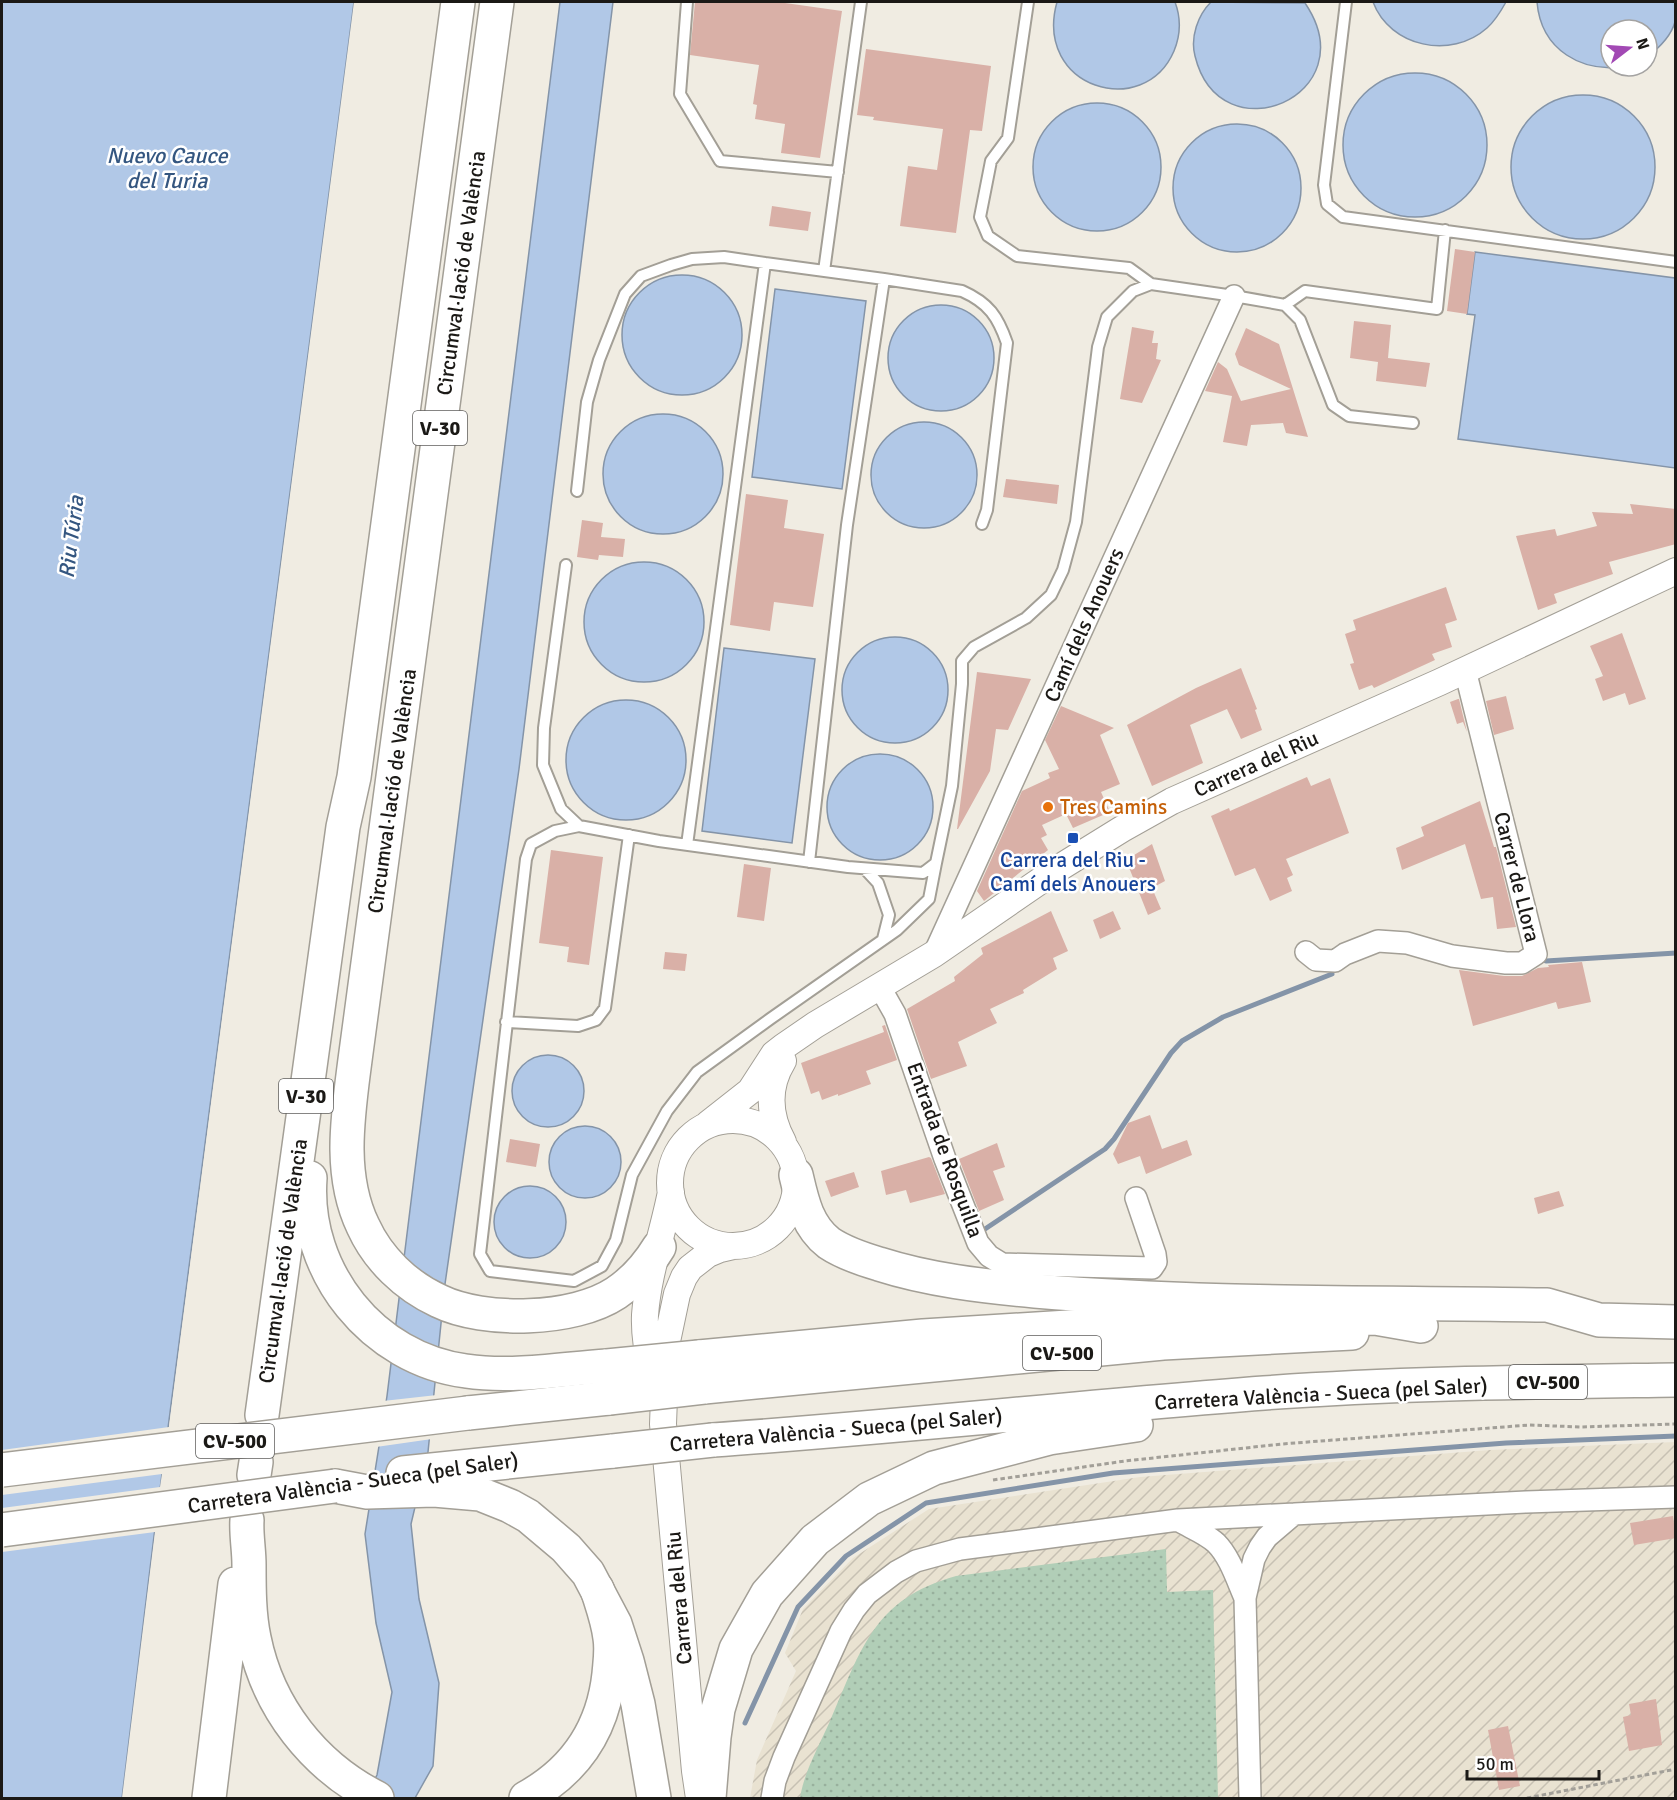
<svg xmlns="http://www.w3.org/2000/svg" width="1677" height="1800" font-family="Signika,sans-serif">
  <defs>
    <pattern id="industrial-furrows" width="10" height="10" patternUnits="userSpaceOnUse" patternTransform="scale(1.5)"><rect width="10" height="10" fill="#e9e2d1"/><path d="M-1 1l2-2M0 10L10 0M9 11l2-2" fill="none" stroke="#c7c1b3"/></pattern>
    <pattern id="grass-dots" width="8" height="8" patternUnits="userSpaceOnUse" patternTransform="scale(1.5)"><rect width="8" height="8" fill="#b1ceb7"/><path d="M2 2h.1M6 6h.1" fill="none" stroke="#98b09d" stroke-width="1.8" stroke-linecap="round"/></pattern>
  </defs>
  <rect width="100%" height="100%" fill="#f0ece2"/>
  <path fill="url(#industrial-furrows)" d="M1675,1442V1798H750L757,1760L796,1671L785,1653L803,1609L853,1558L929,1509L1140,1477L1490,1450Z"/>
  <path fill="url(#grass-dots)" d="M1166,1549L1167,1592L1213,1590L1218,1798H800C804,1772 819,1746 830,1721C861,1650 873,1599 956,1576Z"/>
  <path fill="#b1c8e7" stroke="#8494a8" stroke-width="1.5" d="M2,2H354L156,1520L122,1798H2Z
    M560,2H613L519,769L445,1284L428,1452L411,1524L419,1599L439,1683L433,1766L415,1798H364L377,1775L392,1692L376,1623L365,1534L387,1396L406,1242Z
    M1057,2H1175C1181,18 1181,34 1174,51C1144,121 1033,88 1057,2Z
    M1211,2L1305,3C1368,96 1220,158 1195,56C1190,37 1198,15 1211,2Z
    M1373,2H1506C1501,11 1495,21 1487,28C1451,60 1390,47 1373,2Z
    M1537,2H1675C1676,8 1677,16 1675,22C1671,36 1659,48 1647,57V30H1611V66H1627C1582,74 1541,50 1537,2Z
    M1343 145a72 72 0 1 1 144 0a72 72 0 1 1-144 0Z
    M1511 167a72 72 0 1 1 144 0a72 72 0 1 1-144 0Z
    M1033 167a64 64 0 1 1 128 0a64 64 0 1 1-128 0Z
    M1173 188a64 64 0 1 1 128 0a64 64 0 1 1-128 0Z
    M1475,252L1675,278V468L1458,439L1475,315L1467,314Z
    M622 335a60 60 0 1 1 120 0a60 60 0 1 1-120 0Z
    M775,289L866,301L842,489L752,477Z
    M888 358a53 53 0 1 1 106 0a53 53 0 1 1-106 0Z
    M603 474a60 60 0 1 1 120 0a60 60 0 1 1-120 0Z
    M871 475a53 53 0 1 1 106 0a53 53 0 1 1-106 0Z
    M584 622a60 60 0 1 1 120 0a60 60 0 1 1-120 0Z
    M842 690a53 53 0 1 1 106 0a53 53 0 1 1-106 0Z
    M724,648L815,659L792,843L702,831Z
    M566 760a60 60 0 1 1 120 0a60 60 0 1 1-120 0Z
    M827 807a53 53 0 1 1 106 0a53 53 0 1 1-106 0Z
    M512 1091a36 36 0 1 1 72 0a36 36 0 1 1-72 0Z
    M549 1162a36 36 0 1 1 72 0a36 36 0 1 1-72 0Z
    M494 1222a36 36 0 1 1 72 0a36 36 0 1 1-72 0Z"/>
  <path fill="#f0ece2" d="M354,2H357L159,1520L125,1798H122L155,1532L2,1552V1508L160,1487L162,1474L2,1495V1450L169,1427Z
    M437,1395L432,1439L376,1447L383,1401Z"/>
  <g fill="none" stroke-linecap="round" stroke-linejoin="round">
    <path stroke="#8494a8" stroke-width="5" d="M1546,961L1676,953
      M982,1231L1105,1149L1114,1139L1171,1053L1182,1041L1223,1017L1332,974
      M745,1723L798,1607L846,1556L926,1503L1113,1473L1506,1443L1676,1436"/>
  </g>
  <path fill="#d9b0a7" d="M695,2H778L842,11L820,158L781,153L785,124L755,119L757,105L753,104L759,65L690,55Z
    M866,49L991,66L982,131L970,130L956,233L900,226L908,166L937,170L943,129L873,120L874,117L857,115Z
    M772,206L811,212L808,231L769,226Z
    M1455,249L1475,252L1467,314L1447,311Z
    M1354,321L1391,325L1388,358L1430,363L1426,387L1376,381L1378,362L1350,358Z
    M1132,327L1154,331L1152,343H1158L1156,359L1161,360L1142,403L1120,399Z
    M1246,328L1279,344L1308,437L1286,433L1283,423L1251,425L1247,446L1223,442L1232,396L1205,391L1218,362L1227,369L1241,401L1291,389L1239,365L1235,354Z
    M1006,479L1059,485L1057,504L1003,497Z
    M746,494L788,500L784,528L824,534L813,607L774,602L770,631L730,625Z
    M1630,504L1676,509V544L1609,562L1613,574L1554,594L1557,603L1538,610L1516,536L1555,529L1557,536L1597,526L1592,512L1633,514Z
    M582,520L603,523L601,537L625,539L623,557L599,555L598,560L577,557Z
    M1446,587L1457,620L1445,624L1452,647L1432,654L1435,660L1374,688L1372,685L1359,690L1350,664L1354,663L1345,634L1356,630L1353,620Z
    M1622,633L1646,699L1629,705L1625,693L1603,701L1595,679L1603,676L1590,646Z
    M1241,668L1257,709L1255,710L1262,730L1241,739L1227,709L1190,725L1203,763L1152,786L1127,725L1196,688Z
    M977,672L1031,679L1008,730L996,729L990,771L958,829H957Z
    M1506,696L1514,729L1494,735L1486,701Z
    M1458,699H1459L1467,732L1463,722L1457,724L1450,702Z
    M1061,706L1114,728L1100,735L1120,784L1101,792L1110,812L1073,828L1066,814L1042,825L1047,835L1041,838L1048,850L984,901L977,891L1022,791L1050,778L1048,773L1059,769L1045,740Z
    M1307,777L1311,786L1330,778L1349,833L1286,859L1293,875L1287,878L1292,891L1270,901L1255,868L1235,876L1211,816L1229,808L1230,811Z
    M1480,801L1494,847H1496L1516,927L1497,929L1493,897L1481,899L1465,844L1402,870L1396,848L1424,836L1421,827Z
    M1152,844L1165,881L1152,888L1161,909L1148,915L1126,860Z
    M551,850L603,857L589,965L567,962L569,947L539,943Z
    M744,864L771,868L764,921L737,917Z
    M1051,911L1068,951L1053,958L1057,969L1023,990L1024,993L990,1009L997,1023L958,1042L967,1066L931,1079L907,1009L955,981L954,977L983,954L981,948Z
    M1113,911L1121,929L1100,939L1093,920Z
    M665,952L687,954L685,971L663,969Z
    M1582,962L1591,1002L1558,1009L1556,1002L1473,1026L1459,970L1504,976H1522L1538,968L1549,967L1548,965Z
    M885,1025L897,1060L866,1071L871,1084L838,1096V1094L822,1100L819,1091L811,1094L801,1063L884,1032L882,1026Z
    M1150,1115L1162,1149L1187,1140L1192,1155L1146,1174L1140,1156L1118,1164L1113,1154L1128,1123Z
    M510,1139L540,1144L536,1167L506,1162Z
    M997,1143L1005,1167L993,1171L1004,1200L979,1211L959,1159Z
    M929,1157L931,1158L945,1194L910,1203L906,1190L886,1195L881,1171Z
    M854,1172L859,1187L831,1197L825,1181Z
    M1559,1191L1564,1206L1538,1214L1534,1198Z
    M1673,1516L1676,1538L1634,1545L1630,1523Z
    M1656,1699L1662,1745L1629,1751L1623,1717L1631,1715L1629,1704Z
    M1508,1726L1520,1786L1499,1790L1488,1730Z"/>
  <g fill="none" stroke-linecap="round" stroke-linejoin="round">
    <defs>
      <path id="service" d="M687,2L680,94L720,161L838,172
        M1028,2L1008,138L991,161L980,217L988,236L1017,256L1129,268L1151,284
        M1346,2L1324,185L1327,204L1343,217L1676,262
        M824,271L861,2
        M1285,305L1300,320L1333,405L1349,416L1413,423
        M577,491L587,402L599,360L625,294L641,276L671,265L692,259L724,257L765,263
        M566,565L544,728L543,765L561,809L579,826L659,841L848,867L923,873L936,863L952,786L962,684V661L974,647L1026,618L1051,595L1063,570L1076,522L1098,347L1107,317L1133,291L1151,284L1234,296L1285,305L1305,291L1437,309L1445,230
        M579,826L555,831L531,844L526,859L480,1254L490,1271L574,1281L602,1266L616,1240L632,1175L667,1111L697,1072L770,1019L897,930L929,899L936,863
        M687,845L765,263L884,279
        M809,862L847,525L884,279L962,291C989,303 998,317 1007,343L987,510L982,524
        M865,869L878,883L889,915L883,939
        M506,1022L578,1026L596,1020L605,1008L629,835"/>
      <path id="minor" d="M1306,952L1316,960L1335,961L1345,954L1378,941L1407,943L1452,956L1506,963H1522L1536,954L1465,670
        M934,954L1234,296
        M878,988L882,991L895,1014L945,1159L978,1243L989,1256L1002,1264L1152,1268L1156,1262L1155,1254L1136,1198
        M1179,1521C1191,1528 1205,1533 1216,1543C1230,1557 1237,1580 1245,1598
        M772,1798L775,1781L784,1757L841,1631L854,1610L867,1594L896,1572L916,1561L960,1549L1178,1520L1526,1502L1676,1497
        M1250,1798L1245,1598L1254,1559L1260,1547L1267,1537L1294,1514"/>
      <path id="tertiary" d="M670 1183a63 63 0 1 1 126 0a63 63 0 1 1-126 0Z
        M708,1124L750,1091L774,1054L783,1047L815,1025L934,954L1059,868L1122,829L1172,801L1440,682L1676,571
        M783,1142C769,1116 767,1087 783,1061
        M653,1380C649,1359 644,1337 645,1315C648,1274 663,1233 671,1192
        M699,1798L695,1771L663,1424L666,1346L677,1294L684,1277L690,1268L708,1254L720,1249L733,1246"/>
      <path id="trunk" d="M497,2L355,1060C348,1115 338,1174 363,1226C378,1259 406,1286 439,1301C484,1323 574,1321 616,1293C634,1281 648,1265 659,1247
        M796,1175C802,1201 807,1226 829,1243C844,1253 862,1259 879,1264C929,1280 982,1286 1035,1291C1205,1305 1376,1302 1547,1305L1599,1320L1676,1322
        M704,1387L1163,1343L1352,1333
        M468,1413L609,1398
        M713,1440C897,1427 1080,1407 1264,1393C1400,1383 1538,1382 1676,1380
        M403,1473L613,1451
        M335,1486L367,1492L434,1490L480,1494L510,1506L528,1516L566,1548L588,1573L615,1624L627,1661L638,1704L654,1798
        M709,1798L714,1737L718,1709L736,1649L767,1594L815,1540L869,1499L934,1468L1049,1438L1136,1425"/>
      <path id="motorway" d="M310,1178C303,1272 373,1359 466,1371C512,1378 561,1369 607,1366
        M699,1357L923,1336L1178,1320L1375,1318L1421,1326
        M262,1415L343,827L354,777L458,2
        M254,1475L256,1462
        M247,1520C246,1535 249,1549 249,1565C249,1589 249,1614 254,1638C268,1708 314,1766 377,1798
        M209,1798L235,1584
        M526,1798C575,1771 603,1730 609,1674C610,1662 612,1650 610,1638C608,1621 602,1605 597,1589"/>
    </defs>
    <use href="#service" stroke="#a39f96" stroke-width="14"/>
    <use href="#minor" stroke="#a39f96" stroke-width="24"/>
    <use href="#tertiary" stroke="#a39f96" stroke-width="28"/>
    <use href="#trunk" stroke="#a39f96" stroke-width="36"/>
    <use href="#motorway" stroke="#a39f96" stroke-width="36"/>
    <path stroke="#a29f98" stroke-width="3" stroke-dasharray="4.5 3" stroke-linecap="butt" d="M993,1480L1125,1461L1282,1444L1529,1425L1581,1427L1676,1424
      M1527,1798L1676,1769"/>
    <use href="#service" stroke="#fff" stroke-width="10"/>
    <use href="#minor" stroke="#fff" stroke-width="21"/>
    <use href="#tertiary" stroke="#fff" stroke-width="26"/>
    <use href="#trunk" stroke="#fff" stroke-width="33"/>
    <use href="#motorway" stroke="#fff" stroke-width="33"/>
    <defs>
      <path id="trunk-bridge" d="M609,1398L704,1387
        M613,1451L713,1440
        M2,1470L468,1413
        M2,1530L335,1486"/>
      <path id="motorway-bridge" d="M607,1366L699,1357"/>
    </defs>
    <use href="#trunk-bridge" stroke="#a39f96" stroke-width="36" stroke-linecap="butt"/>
    <use href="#motorway-bridge" stroke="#a39f96" stroke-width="36" stroke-linecap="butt"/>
    <use href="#trunk-bridge" stroke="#fff" stroke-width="33"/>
    <use href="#motorway-bridge" stroke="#fff" stroke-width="33"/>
  </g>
  <circle fill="#e8710a" stroke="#fff" stroke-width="2" cx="1048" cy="807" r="6"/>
  <rect fill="#1a4fb4" stroke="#fff" stroke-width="2" x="1067" y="832" width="12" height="12" rx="3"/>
  <g text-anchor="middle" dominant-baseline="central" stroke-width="5" stroke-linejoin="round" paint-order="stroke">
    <g fill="#fff" stroke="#5f5e5c" stroke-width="1.5">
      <rect x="413" y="411" width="54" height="34" rx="4.5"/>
      <rect x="279" y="1079" width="54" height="34" rx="4.5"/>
      <rect x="1023" y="1336" width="78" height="34" rx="4.5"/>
      <rect x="1509" y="1365" width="78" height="34" rx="4.5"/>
      <rect x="196" y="1424" width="78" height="34" rx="4.5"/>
    </g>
    <g font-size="20" font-weight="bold" fill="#1b1916">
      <text x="440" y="428">V-30</text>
      <text x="306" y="1096">V-30</text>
      <text x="1062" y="1353">CV-500</text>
      <text x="1548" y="1382">CV-500</text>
      <text x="235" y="1441">CV-500</text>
    </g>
    <g font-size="21" fill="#1b1916" stroke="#fff">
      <text transform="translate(461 273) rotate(-82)">Circumval·lació de València</text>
      <text transform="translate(1084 625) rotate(-66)">Camí dels Anouers</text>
      <text transform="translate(1256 764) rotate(-24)">Carrera del Riu</text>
      <text transform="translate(392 791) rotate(-82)">Circumval·lació de València</text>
      <text transform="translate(1517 877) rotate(76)">Carrer de Llora</text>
      <text transform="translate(945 1150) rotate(70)">Entrada de Rosquilla</text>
      <text transform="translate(283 1261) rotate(-82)">Circumval·lació de València</text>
      <text transform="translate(1321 1394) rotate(-3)">Carretera València - Sueca (pel Saler)</text>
      <text transform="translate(836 1430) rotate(-5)">Carretera València - Sueca (pel Saler)</text>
      <text transform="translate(353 1483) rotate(-8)">Carretera València - Sueca (pel Saler)</text>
      <text transform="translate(679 1598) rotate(-95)">Carrera del Riu</text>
    </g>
    <g font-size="21" fill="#c56008" stroke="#fff" text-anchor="start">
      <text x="1060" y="807">Tres Camins</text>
    </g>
    <g font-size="21" fill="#164399" stroke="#fff">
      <text x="1073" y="860">Carrera del Riu -<tspan x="1073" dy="24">Camí dels Anouers</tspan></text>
    </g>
    <g font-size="22" font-style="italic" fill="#345680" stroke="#fff">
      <text x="167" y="155">Nuevo Cauce<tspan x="167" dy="25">del Turia</tspan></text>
      <text transform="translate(71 537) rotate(-83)">Riu Túria</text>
    </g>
  </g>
  <rect width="1677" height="1800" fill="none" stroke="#1b1916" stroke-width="6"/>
  <g transform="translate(1629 48) rotate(73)"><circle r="28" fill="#ffffff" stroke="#a4a3a2" stroke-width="1.5"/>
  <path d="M0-4.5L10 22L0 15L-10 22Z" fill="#a249b4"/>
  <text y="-9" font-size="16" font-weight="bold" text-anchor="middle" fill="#1b1916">N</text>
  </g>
  <path d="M1467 1770v9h132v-9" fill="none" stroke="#1b1916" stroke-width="3"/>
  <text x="1476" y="1770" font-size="18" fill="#1b1916" stroke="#ffffff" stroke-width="4.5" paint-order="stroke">50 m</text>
</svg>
